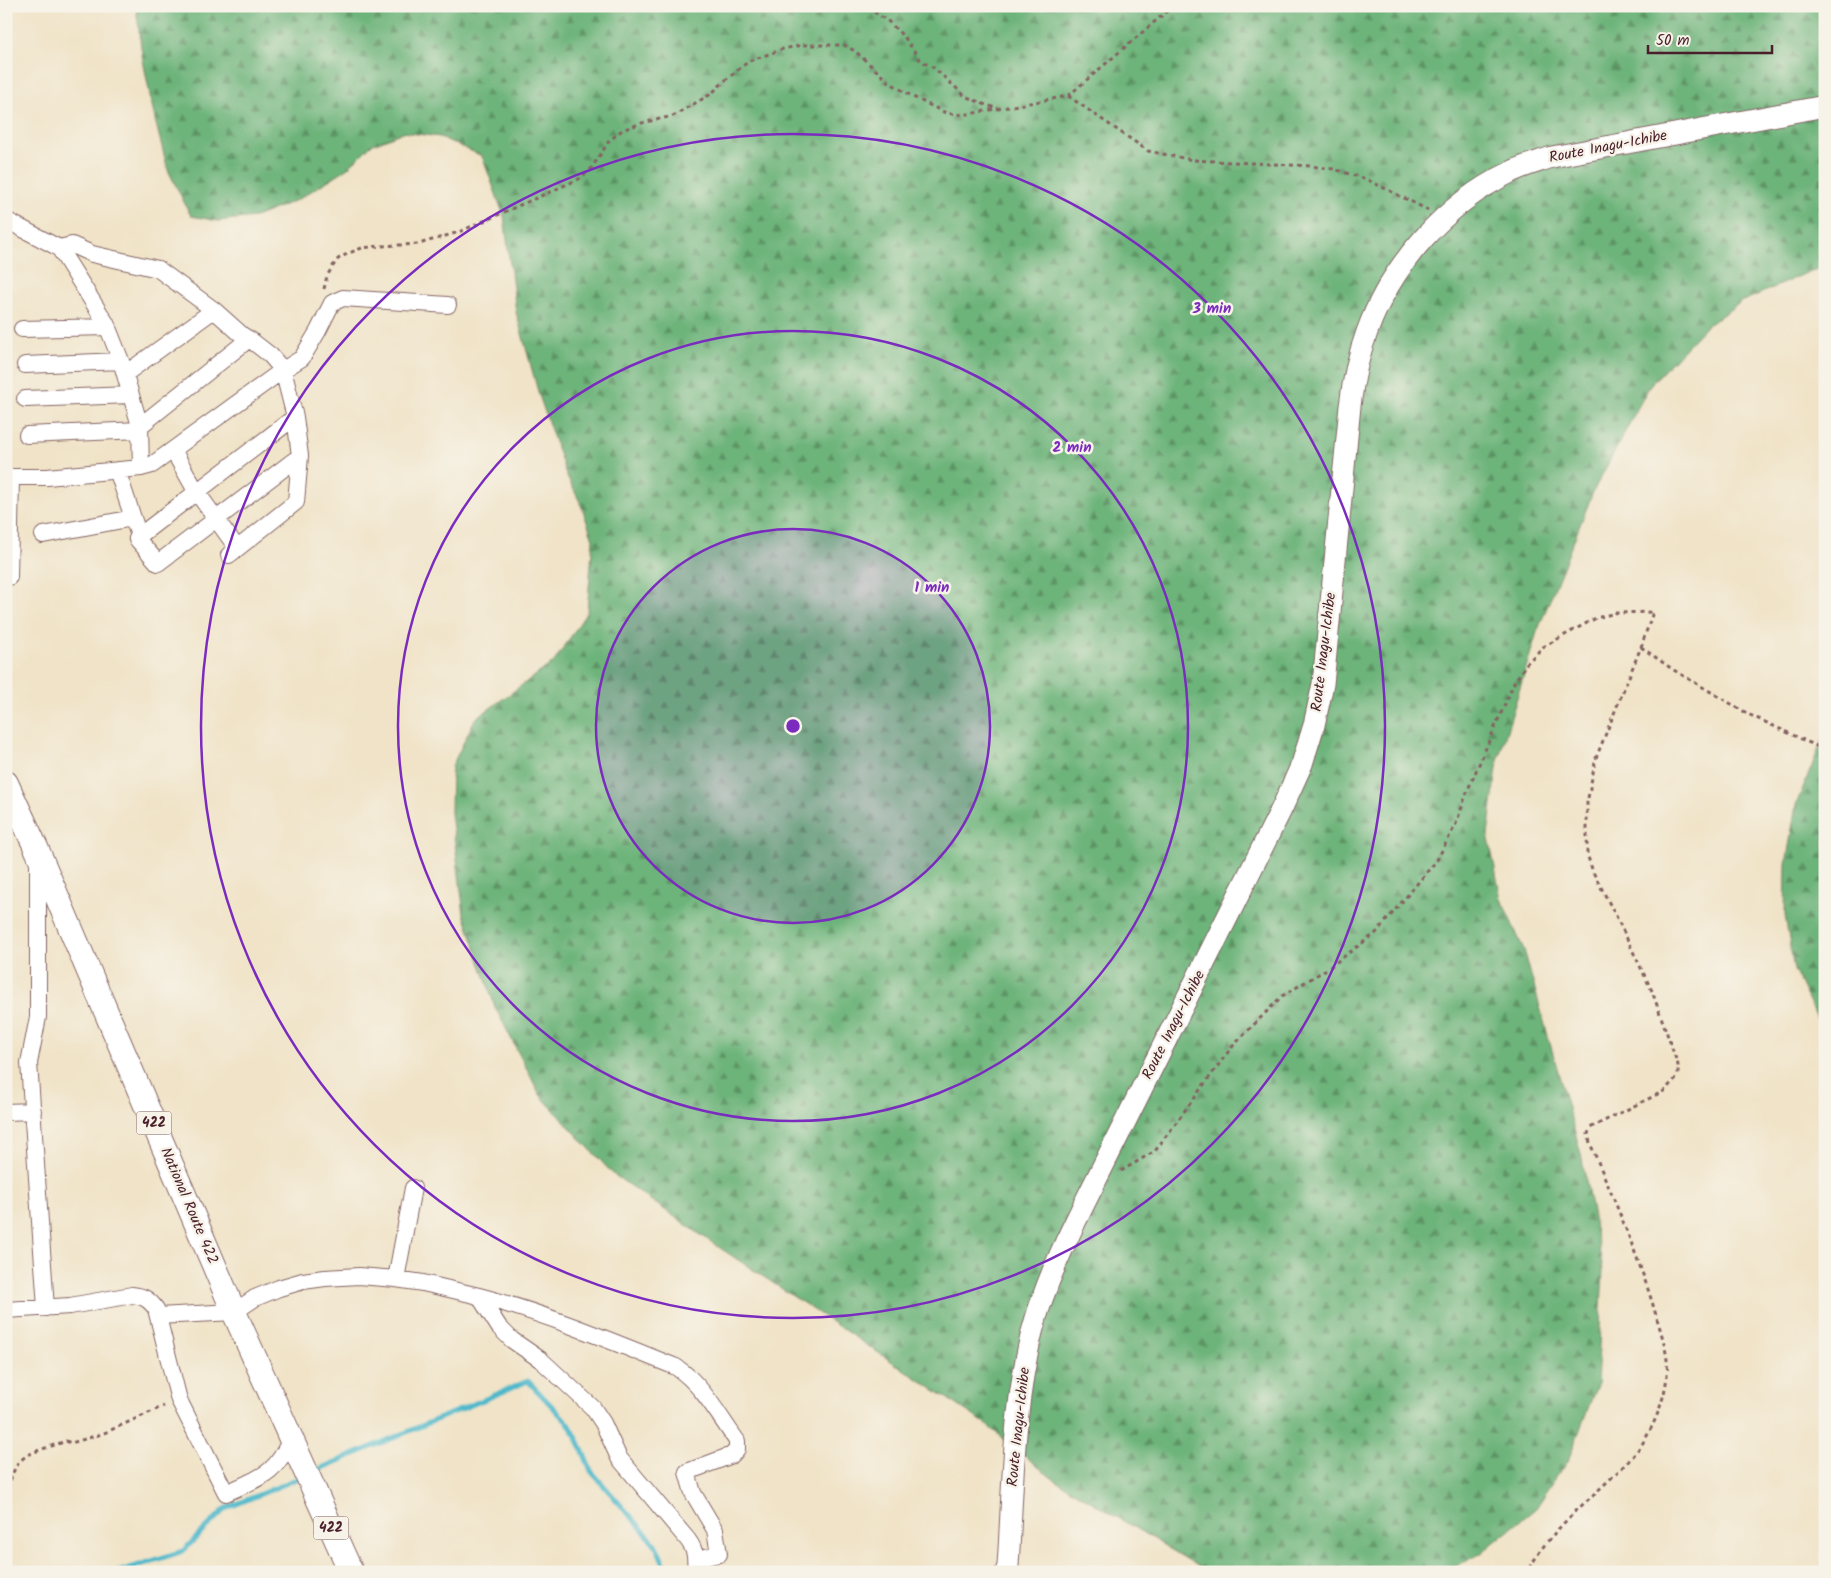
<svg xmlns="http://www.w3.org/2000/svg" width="1831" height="1578" font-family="Kalam,sans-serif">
  <defs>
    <pattern id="forest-firs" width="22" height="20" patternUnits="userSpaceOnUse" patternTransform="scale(1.25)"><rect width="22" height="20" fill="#6db47a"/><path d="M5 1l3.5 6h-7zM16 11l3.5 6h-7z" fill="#5c9264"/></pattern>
  </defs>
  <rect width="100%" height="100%" fill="#f7f3e8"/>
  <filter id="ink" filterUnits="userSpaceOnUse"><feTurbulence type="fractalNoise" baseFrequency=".02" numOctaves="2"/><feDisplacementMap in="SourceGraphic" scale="10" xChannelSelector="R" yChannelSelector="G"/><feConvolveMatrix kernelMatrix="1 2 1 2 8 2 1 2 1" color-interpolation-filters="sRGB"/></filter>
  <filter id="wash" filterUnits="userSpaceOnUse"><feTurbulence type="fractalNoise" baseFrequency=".0096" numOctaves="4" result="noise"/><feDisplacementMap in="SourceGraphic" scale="20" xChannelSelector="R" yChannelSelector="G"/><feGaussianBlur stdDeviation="1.12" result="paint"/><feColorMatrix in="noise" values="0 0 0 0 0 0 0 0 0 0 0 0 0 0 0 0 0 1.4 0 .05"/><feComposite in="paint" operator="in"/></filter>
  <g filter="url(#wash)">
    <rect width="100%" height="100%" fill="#f0e3c7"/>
    <path fill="url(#forest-firs)" stroke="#5c6a52" d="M136,6H1825V267L1811,271L1741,302L1706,326L1650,385L1594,490L1537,632L1498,760L1488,834L1501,899L1524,950L1581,1154L1603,1270L1597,1385L1569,1458L1536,1508L1480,1554L1445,1572H1214L1203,1569L1052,1478L983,1422L714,1244L613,1174L540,1095L495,1007L464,914L451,813L452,766L475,719L554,662L587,612L593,539L580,502L566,474L539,395L516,312L504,216L482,156L440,137L403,132L371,145L348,168L297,200L255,217L218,221L191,216L168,170L155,120L142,55Z
      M1825,734V1031L1821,1026L1794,970L1785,915L1786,864L1796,805Z"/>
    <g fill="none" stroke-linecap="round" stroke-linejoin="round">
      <path stroke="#4fb9cb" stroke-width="5" d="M312,1472L528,1381L569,1424L579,1442L591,1471L655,1544L668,1572
        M118,1572L183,1551L225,1509L301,1477"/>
    </g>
  </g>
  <g filter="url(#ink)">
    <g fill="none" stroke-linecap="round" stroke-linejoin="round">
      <defs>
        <path id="minor" d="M6,220L59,248L106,323L121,361L140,426L141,468
          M59,248L72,245L92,254L158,269L214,310L242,335L252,341L270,355L283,370L302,358L318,331L332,303L343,298L448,305
          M22,329L108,327
          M25,365L121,361
          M125,374L214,310
          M25,399L131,395
          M140,426L249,339
          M27,435L140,430
          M173,450L196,491L237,548
          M117,470L139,536L137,539L158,563L300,456
          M6,477H47L141,468L152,465L283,370L295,417L300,456L296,502L229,555
          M43,535L133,518
          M139,536L295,417
          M9,577L11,478
          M38,862V1017L29,1063L46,1308
          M6,1112L33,1111
          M396,1279L413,1188
          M479,1296C547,1314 611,1341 676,1367C702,1384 719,1416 737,1441V1449L732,1455L687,1472L693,1493L715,1530L719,1554L696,1559
          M6,1310L70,1306L132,1295C143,1296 149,1299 156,1309L179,1400L226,1493C259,1478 278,1474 291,1437
          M158,1316L234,1312L255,1298L279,1288L303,1281L325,1278L359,1276L396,1279L423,1283L479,1296L499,1327L512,1340L541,1360L593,1408L603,1423L619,1458L688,1540C696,1551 696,1558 695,1572"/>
        <path id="major" d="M1006,1572L1008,1566C1013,1488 1013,1408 1032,1332C1045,1282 1069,1234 1092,1188L1282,808L1302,764L1314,725L1323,684L1350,406C1353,381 1358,356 1367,332C1391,265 1445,204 1509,173C1522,166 1538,162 1552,157L1825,106"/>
        <path id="highway" d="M6,783L38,852L234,1312L351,1572"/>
      </defs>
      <use href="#minor" stroke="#846462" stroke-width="18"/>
      <use href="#major" stroke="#846462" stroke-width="23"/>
      <use href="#highway" stroke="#846462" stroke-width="26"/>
      <path stroke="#846462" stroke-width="3" stroke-dasharray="4 4" stroke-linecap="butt" d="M859,6L873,11L889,22L905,38L921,61L934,68L965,96L986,105L1000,109
        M1068,96L1148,151L1193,160L1311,166L1334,169L1368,180L1428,210
        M324,289L327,276L333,266L338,259L349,253L362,248L380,246L419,244L459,232L579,179L591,169L609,141L622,130L642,123L673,116L711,94L729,77L749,61L783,49L803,45H844L855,51L889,82L913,97L946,113L963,115L1068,96L1173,6
        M1641,647L1672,669L1750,715L1825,750
        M1121,1171L1155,1151L1231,1048L1282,996L1327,969L1376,933L1437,860L1456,824L1467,792L1514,683L1527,663L1543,647L1596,618L1616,613L1653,612L1641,647L1596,758L1587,803V854L1593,872L1616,916L1652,991L1678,1065V1076L1664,1091L1590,1128L1588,1134L1590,1143C1613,1197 1636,1250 1653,1305C1658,1323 1665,1342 1667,1360C1670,1391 1653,1432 1634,1455C1602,1491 1548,1528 1528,1572
        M6,1504C8,1489 11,1466 25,1457C33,1451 56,1445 66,1441L71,1443L102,1434L164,1406"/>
      <use href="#minor" stroke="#fff" stroke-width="16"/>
      <use href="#major" stroke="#fff" stroke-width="21"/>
      <use href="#highway" stroke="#fff" stroke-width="24"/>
    </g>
  </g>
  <circle cx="793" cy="726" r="197" fill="#7b2cbf" fill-opacity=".12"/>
  <g fill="none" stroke="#7b2cbf" stroke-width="2.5">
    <circle cx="793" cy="726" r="197"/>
    <circle cx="793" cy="726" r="395"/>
    <circle cx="793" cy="726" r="592"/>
  </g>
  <g text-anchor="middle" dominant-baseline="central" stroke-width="5" stroke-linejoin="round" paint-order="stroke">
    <g fill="#f7f3e8" stroke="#7e5f64" stroke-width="1">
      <rect x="136.5" y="1111.5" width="35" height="23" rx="4"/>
      <rect x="313.5" y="1516.5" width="35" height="23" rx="4"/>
    </g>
    <g font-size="14" font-weight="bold" fill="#4a1f2b">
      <text x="154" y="1123">422</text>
      <text x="331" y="1528">422</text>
    </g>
    <g font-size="15" fill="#4a1f2b" stroke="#f7f3e8">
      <text transform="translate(1608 147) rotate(-11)">Route Inagu-Ichibe</text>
      <text transform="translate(1324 652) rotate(-83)">Route Inagu-Ichibe</text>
      <text transform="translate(1174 1025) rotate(-63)">Route Inagu-Ichibe</text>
      <text transform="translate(189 1206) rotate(67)">National Route 422</text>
      <text transform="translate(1019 1427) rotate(-84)">Route Inagu-Ichibe</text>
    </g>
  </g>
  <circle cx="793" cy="726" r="8" fill="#7b2cbf" stroke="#f7f3e8" stroke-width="2.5"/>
  <g font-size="15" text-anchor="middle" font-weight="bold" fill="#7b2cbf" stroke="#f7f3e8" stroke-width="5" stroke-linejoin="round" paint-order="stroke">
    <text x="1212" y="313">3 min</text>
    <text x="1072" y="452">2 min</text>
    <text x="932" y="592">1 min</text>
  </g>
  <rect width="1831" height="1578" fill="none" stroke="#f7f3e8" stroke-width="25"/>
  <path d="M1648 45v8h124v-8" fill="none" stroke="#4a1f2b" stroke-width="2.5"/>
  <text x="1656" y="45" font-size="15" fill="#4a1f2b" stroke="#f7f3e8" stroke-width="4" paint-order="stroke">50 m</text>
</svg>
